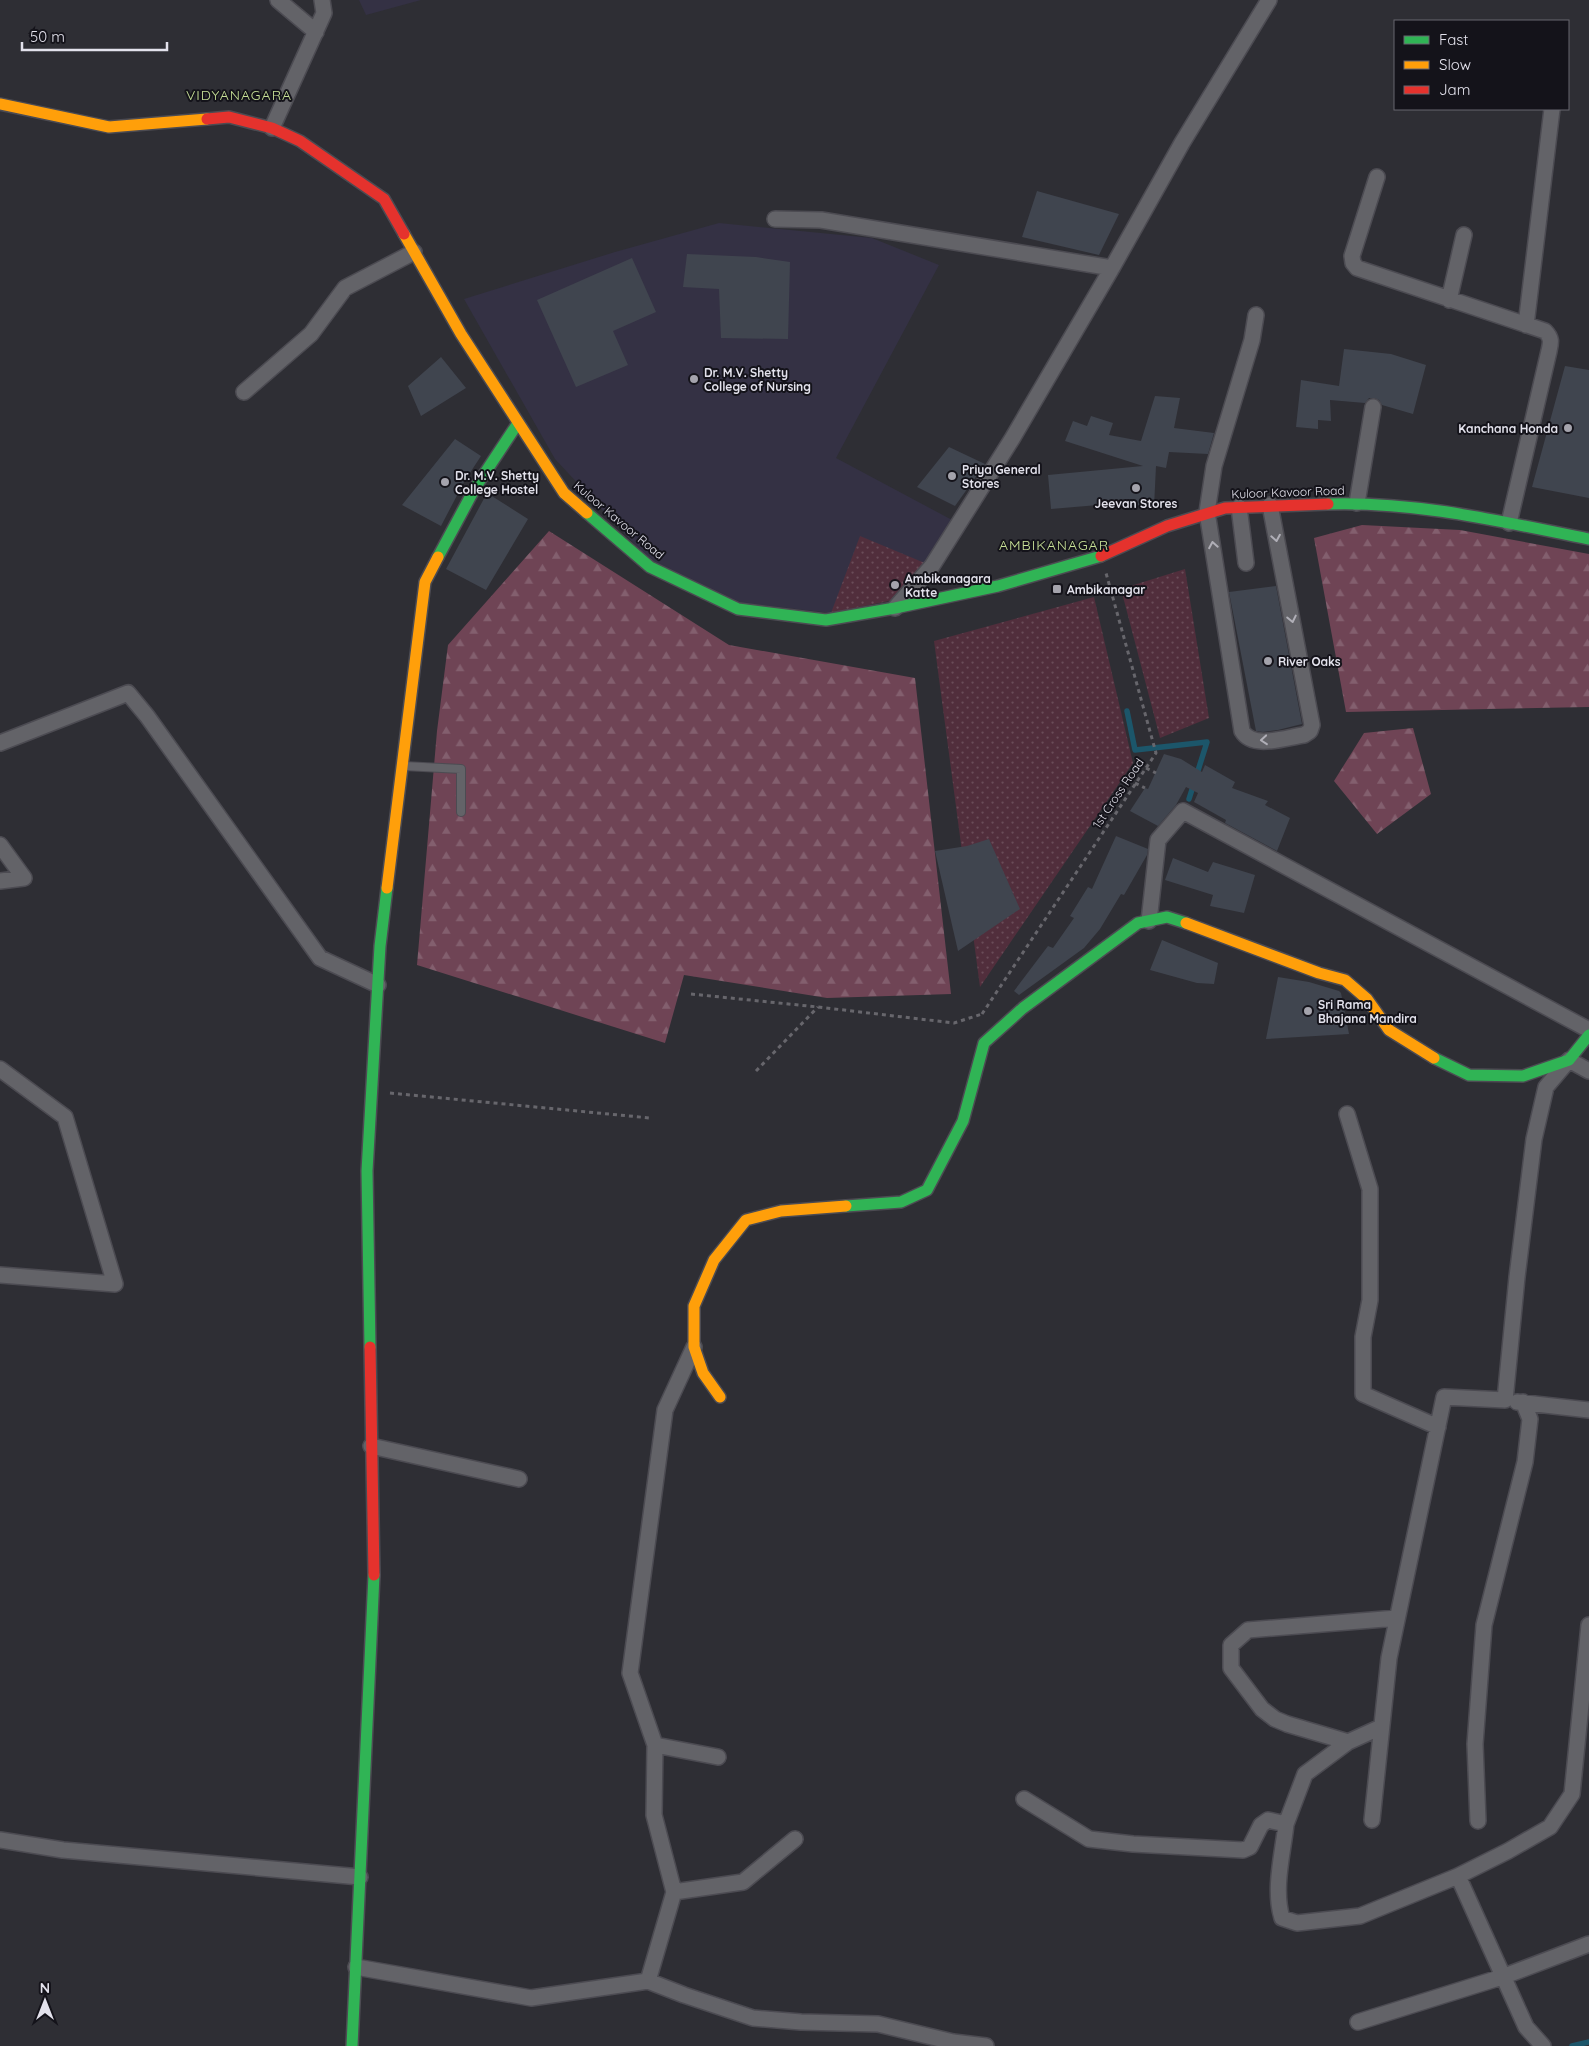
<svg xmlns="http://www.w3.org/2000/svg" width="1589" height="2046" font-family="Quicksand,sans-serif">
  <defs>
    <pattern id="grass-dots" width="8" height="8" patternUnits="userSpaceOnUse" patternTransform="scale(1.25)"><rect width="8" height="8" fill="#512e3c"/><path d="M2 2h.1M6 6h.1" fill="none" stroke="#6a4c58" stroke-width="1.8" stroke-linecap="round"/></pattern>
    <pattern id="forest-firs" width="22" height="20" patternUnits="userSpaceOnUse" patternTransform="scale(1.25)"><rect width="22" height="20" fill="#6f4455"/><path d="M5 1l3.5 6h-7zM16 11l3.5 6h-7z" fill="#835f6e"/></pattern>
  </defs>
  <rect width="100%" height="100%" fill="#2e2e34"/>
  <path fill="#343144" d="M359,0H421L366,15Z
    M719,223L872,238L939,265L836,458L954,521L932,566L831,613L715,600L652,563L555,459L464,299L615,252Z"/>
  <path fill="url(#grass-dots)" d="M860,536L932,566L894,600L831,613Z
    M1185,569L1209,718L1160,738L1121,589Z
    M1094,597L1133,763L980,987L934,641Z"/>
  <path fill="url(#forest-firs)" d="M1362,525L1460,530L1589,554V707L1346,712L1314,538Z
    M549,531L729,645L915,678L951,994L827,998L684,975L665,1043L417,965L437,731L448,645Z
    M1413,728L1431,794L1377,834L1334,781L1364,733Z"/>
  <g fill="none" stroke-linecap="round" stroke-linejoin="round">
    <path stroke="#1c566a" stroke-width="5.5" d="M1127,711L1135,750L1207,742L1189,799
      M1572,2046L1589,2042"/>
  </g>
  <path fill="#40454f" d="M1037,191L1119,214L1099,255L1022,237Z
    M687,254L756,257L790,262L788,339L721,338L719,289L683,287Z
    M632,258L656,312L613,331L628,365L576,387L537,300Z
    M1344,349L1391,354L1426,365L1413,414L1382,405L1379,400L1374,398H1369L1365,403L1330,400L1331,421L1318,420V429L1296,427L1301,380L1339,386Z
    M441,357L466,388L421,416L408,386Z
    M1565,366L1589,370V498L1532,487Z
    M1155,396L1180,398L1174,428L1214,433L1208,454L1169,452L1166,468L1156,466L1154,507L1097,502L1098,505L1051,509L1048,475L1143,466L1065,441L1073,421L1087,426L1091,416L1113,423L1109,435L1141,441Z
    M455,439L481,456L464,482L441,526L402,505Z
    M949,447L985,464L955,506L917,487Z
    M487,493L528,519L486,590L446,569Z
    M1276,586L1302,724L1278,730L1263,732L1256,731L1229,592Z
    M1164,754L1181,759L1202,772L1205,765L1235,782L1232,788L1268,801L1265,805L1290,818L1277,851L1225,823L1226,820L1194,802L1198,793L1186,787L1176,805L1158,826L1130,811L1145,788L1148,789Z
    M1116,836L1148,849L1147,855L1124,895L1121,894L1100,929L1084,948L1019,995L1014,991L1048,946L1053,948L1074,918L1070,916L1088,887L1092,889Z
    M989,839L1020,909L958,951L935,851L967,846Z
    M1173,858L1208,872L1213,862L1255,875L1244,913L1210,906L1213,895L1165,880Z
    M1162,940L1218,963L1214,984L1197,983L1150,970Z
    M1278,977L1309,982L1339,991L1341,993L1349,1034L1266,1039Z"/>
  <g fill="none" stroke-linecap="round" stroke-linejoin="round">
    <defs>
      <path id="lane" d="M404,766L461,769V812"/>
      <path id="street" d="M278,0L316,32
        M272,128L324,13L322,0
        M1377,177L1352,256L1353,263L1357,268L1545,331C1552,338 1551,342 1549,351L1509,523
        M775,219L821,220L1112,268
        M1449,300L1464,235
        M1256,315L1252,340L1214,466L1207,512L1242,731C1253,750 1287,737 1304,735L1310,731L1312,725L1270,505
        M1526,325L1552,109
        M244,392L311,334L345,288L414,252
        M1357,503L1373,407
        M1239,507L1246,563
        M895,608L932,566L1012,439L1112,268L1182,143L1269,0
        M0,743L128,693L147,716L320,958L378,985
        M0,845L24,878L0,881
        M1149,921L1158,840L1183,811L1589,1030
        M0,1069L65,1117L115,1284L0,1275
        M1347,1114L1370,1189V1300L1363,1337V1394L1438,1427
        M1517,1402L1589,1410
        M371,1446L519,1479
        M1381,1727L1348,1742L1287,1724L1275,1719L1262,1709L1231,1668V1645L1248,1630L1397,1618
        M655,1745L718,1757
        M1024,1799L1089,1839L1133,1844L1243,1850L1250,1847L1261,1825L1268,1820L1286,1824L1305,1774L1348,1742
        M1372,1820L1389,1658L1444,1397L1505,1400L1517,1277L1534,1139L1546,1087L1569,1060L1589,1071
        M1478,1821L1475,1744L1484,1625L1525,1462L1530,1419L1523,1402
        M1286,1824C1283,1853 1273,1889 1282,1918L1297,1923L1360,1916L1458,1876L1508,1851L1550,1827L1572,1794L1589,1625
        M0,1840L63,1850L360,1877
        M1458,1876L1526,2027L1543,2046
        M674,1892L654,1815L655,1745L630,1673L665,1410L694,1347
        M356,1967L531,1998L648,1981L674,1892L743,1882L795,1839
        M648,1981L684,1995L753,2018L801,2022L878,2024L953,2042L986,2046
        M1358,2022L1502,1977L1589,1944"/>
      <path id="fast" d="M1328,504C1416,501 1503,522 1589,539
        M587,513L650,567L738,609L826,620L895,608L998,586L1101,556
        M438,557L475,488L518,423
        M1434,1058L1469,1075L1523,1076L1569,1060L1589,1035
        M846,1206L901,1202L927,1190L963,1121L984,1043L1023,1008L1138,923L1167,917L1186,923
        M370,1347L367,1171L380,946L387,888
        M352,2046L374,1575"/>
      <path id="slow" d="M0,104L109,127L207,119
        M404,234L461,334L564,493L587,513
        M387,888L425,582L438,557
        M1186,923L1319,973L1345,980L1367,999L1389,1030L1434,1058
        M720,1397L703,1373L694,1347V1306L714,1260L746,1220L781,1211L846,1206"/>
      <path id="jam" d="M207,119L229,117L272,128L300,141L384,199L404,234
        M1101,556L1167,526L1225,508L1328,504
        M370,1347L374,1575"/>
    </defs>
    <use href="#lane" stroke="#4c4b52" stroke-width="10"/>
    <use href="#street" stroke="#4c4b52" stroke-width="18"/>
    <use href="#fast" stroke="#4c4b52" stroke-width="14"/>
    <use href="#slow" stroke="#4c4b52" stroke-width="14"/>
    <use href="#jam" stroke="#4c4b52" stroke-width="14"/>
    <path stroke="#67666c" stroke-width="3" stroke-dasharray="4 4" stroke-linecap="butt" d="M1146,768L1156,773
      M1135,783L1145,788
      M691,994L818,1007L954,1023L982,1014
      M982,1014L1156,753L1106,573
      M756,1071L818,1007
      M390,1093L650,1118"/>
    <use href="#lane" stroke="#636368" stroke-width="8"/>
    <use href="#street" stroke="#636368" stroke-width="15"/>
    <use href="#fast" stroke="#30b455" stroke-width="11"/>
    <use href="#slow" stroke="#ff9f0a" stroke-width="11"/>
    <use href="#jam" stroke="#e5322d" stroke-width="11"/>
  </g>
  <defs><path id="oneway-chevron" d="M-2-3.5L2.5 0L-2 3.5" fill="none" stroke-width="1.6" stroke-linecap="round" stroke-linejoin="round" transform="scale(1.25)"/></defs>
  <g stroke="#b0afb7">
    <use href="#oneway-chevron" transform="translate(1276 538) rotate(80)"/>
    <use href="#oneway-chevron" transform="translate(1213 545) rotate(-100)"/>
    <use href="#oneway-chevron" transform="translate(1292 619) rotate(78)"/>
    <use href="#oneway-chevron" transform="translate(1264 740) rotate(175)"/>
  </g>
  <g fill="#a4a3ac" stroke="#14131a" stroke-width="2">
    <circle cx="694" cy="379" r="5"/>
    <circle cx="1568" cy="428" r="5"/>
    <circle cx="952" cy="476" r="5"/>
    <circle cx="445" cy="482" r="5"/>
    <circle cx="1136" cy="488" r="5"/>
    <circle cx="895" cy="585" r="5"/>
    <rect x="1052" y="584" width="10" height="10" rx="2.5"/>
    <circle cx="1268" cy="661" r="5"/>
    <circle cx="1308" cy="1011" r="5"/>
  </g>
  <g text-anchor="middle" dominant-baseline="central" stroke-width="4" stroke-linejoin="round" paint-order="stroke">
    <g font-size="12" font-weight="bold" fill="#e3e2ec" stroke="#14131a" text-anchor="start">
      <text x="704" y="372">Dr. M.V. Shetty<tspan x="704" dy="14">College of Nursing</tspan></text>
      <text x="1558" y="428" text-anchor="end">Kanchana Honda</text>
      <text x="962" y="469">Priya General<tspan x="962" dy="14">Stores</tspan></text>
      <text x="455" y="475">Dr. M.V. Shetty<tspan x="455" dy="14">College Hostel</tspan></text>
      <text x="1136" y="503" text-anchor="middle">Jeevan Stores</text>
      <text x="905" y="578">Ambikanagara<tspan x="905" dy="14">Katte</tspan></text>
      <text x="1067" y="589">Ambikanagar</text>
      <text x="1278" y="661">River Oaks</text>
      <text x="1318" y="1004">Sri Rama<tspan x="1318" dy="14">Bhajana Mandira</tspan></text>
    </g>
    <g font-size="12" fill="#e3e2ec" stroke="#14131a">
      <text transform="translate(1288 492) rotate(-2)">Kuloor Kavoor Road</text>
      <text transform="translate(619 520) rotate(40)">Kuloor Kavoor Road</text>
      <text transform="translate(1118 793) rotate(-56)">1st Cross Road</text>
    </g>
    <g font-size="14" letter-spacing="1" fill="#c8e197" stroke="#14131a">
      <text x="239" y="95">VIDYANAGARA</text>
      <text x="1054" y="545">AMBIKANAGAR</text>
    </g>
  </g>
  <rect x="1394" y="20" width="175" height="90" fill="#14131a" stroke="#67666e"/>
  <rect x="1404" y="36" width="25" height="8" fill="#30b455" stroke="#67666e"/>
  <text x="1439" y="45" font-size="15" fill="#e3e2ec">Fast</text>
  <rect x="1404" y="61" width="25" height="8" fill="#ff9f0a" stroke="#67666e"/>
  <text x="1439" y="70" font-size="15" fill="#e3e2ec">Slow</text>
  <rect x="1404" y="86" width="25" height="8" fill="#e5322d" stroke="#67666e"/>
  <text x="1439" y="95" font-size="15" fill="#e3e2ec">Jam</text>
  <g transform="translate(45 2001)" stroke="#14131a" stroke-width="4" paint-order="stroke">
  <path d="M0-4L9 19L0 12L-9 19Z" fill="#e3e2ec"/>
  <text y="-8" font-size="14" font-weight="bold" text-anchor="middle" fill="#e3e2ec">N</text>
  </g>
  <path d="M22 42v8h145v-8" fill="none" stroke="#e3e2ec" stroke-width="2.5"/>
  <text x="30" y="42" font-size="15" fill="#e3e2ec" stroke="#14131a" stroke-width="4" paint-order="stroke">50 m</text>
</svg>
